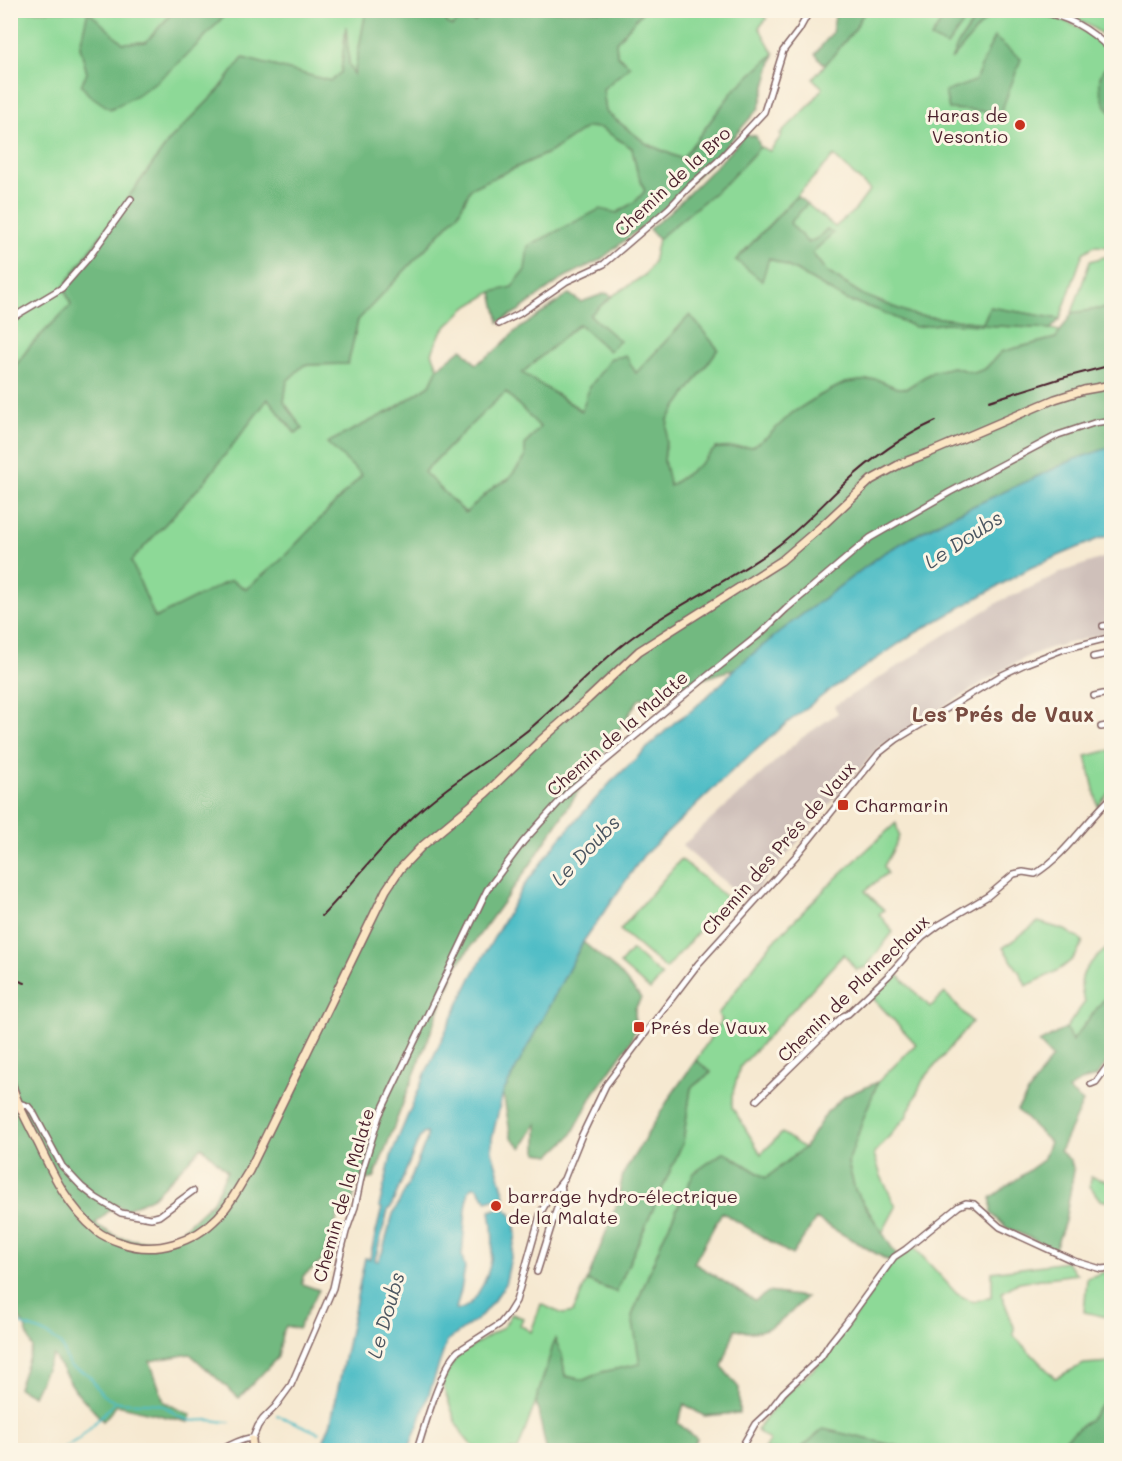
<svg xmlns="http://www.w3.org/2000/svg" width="1122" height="1461" font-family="Mali,sans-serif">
  <rect width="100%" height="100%" fill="#fcf5e5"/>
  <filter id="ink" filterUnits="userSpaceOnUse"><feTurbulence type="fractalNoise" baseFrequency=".0167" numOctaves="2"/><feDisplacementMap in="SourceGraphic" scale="12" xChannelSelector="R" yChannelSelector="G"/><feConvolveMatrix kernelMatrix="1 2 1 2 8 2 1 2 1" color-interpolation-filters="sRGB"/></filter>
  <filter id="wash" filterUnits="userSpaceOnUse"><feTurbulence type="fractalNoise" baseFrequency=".008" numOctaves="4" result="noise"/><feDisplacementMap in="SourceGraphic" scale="24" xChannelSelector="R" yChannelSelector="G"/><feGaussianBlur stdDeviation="1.35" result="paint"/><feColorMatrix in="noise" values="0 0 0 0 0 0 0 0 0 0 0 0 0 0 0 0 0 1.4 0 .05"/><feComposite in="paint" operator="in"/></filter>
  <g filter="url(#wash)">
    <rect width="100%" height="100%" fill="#f6e9d1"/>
    <path fill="#cfc0ba" d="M1111,555V632L1050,648L1029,656L1010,666L880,746L747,901L682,846L800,739L838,713L834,706L922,651V649L1004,599L1026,590L1062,572Z"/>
    <path fill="#8dd997" stroke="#6c7c61" stroke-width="1.5" d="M993,10C1031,10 1078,17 1104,48C1106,51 1112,56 1111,59C1111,65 1103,69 1101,74C1097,86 1105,104 1111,113V247L1094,246L1083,253L1060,319L990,307L983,323L914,315L863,295L827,272L812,253L832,233L827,229L818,238L808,243L789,223L807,204L835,227L856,209L870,190L834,156L736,260L768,257L795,270L846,300L878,310L915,327L946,323L1051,329L1060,331L1056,338L1001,352L985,369L974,373L953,367L932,372L907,388H897L876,379L845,383L819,396L792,413L768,436L752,447L716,448L699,465L669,486L664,462L668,419L718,349L690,316L636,374L589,388L583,411L522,373L579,324L609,351L619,341L590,315L612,296L645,275L653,263L658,239L727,182L760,147L770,151L782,135L780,134L810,105L823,88L813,79L855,29L860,19L866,11H948L932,38L967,18L975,19L958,44L953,58Z
      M11,11H174L146,42L123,43L88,12L80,46L87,73L200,42L228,11H366L354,76L349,64L346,30L341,72L331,81L243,58L219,90L169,141L64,286L71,305L30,346L11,372Z
      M441,11H479L483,13L474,23L453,26L448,24Z
      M643,11H758L767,19L759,27L774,54L733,91L682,159L647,144L606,112L603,89L630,66L617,55L616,42Z
      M1055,11H1096L1111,17V33L1107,38C1090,25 1075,16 1055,11Z
      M587,127L601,128L632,148L637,171L645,191L636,201L525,270L512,288L492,292L464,309L441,332L432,353L438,368L430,385L392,410L328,443L362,475L280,561L246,589L231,580L155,618L131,561L205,481L268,398L295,433L303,429L284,402L287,381L304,365L348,364L358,320L458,214L471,188L550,152Z
      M1111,255V307L1072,313L1090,261Z
      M506,392L540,427L525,445L526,458L508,480L495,486L466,513L423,472C451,446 477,417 506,392Z
      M1111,750V790L1098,806L1086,756Z
      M896,823L899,836L894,848L884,866L887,873L865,891L884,910L879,914L893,932L866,967L856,970L844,954L740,1067L732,1096V1107L761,1154L782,1133L804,1148L766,1178L724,1152L694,1173L663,1238L632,1316L641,1364L602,1372L584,1380L565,1376L562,1355L555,1340L536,1401L518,1450C509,1450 489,1453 481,1450C459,1444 450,1403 442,1383L455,1359L461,1353L496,1332L504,1326L512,1314L523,1318L520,1325L531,1332L541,1304L563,1314L573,1312L587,1281L616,1292L683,1142L691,1088L711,1073L696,1060L722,1020L718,1014L770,945L834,880Z
      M681,859L727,898L666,969L620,930Z
      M1038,922L1065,930L1083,941C1076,966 1047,976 1026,986L1020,973L1003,948Z
      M1111,945V990L1072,1042L1066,1028L1085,1002C1073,972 1091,962 1111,945Z
      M632,950L662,976L650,990L620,964Z
      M896,973L930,1007L945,993L972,1022L923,1080L906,1117L874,1154L881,1176L896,1207L882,1233L855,1190L848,1163L866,1111L878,1082L916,1044L871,996Z
      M1091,1177L1111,1182V1202L1100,1200L1090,1186Z
      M913,1246L957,1294L973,1302L992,1296V1272L1066,1262L1077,1274L1019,1282L1001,1293L1014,1327V1336L1055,1378L1084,1364L1111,1362V1393L1090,1419L1052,1450H914L823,1429L799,1450H763L770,1441L756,1430L785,1395L821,1362L866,1301L891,1262Z
      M1111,1270V1318L1084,1312L1087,1278Z"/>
    <path fill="#72b980" stroke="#5e6c56" stroke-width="1.5" fill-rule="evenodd" d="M88,11L123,43L146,42L174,11H228C195,49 157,89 110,109L88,94L81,85L87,73L80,46Z
      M366,11H441L448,24L453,26L462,16L475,22L485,11H643L616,42L617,55L630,66L603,89L606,112L647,144L682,159L733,91L774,54L759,108L716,157L662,211L600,260L565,277L518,311L499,322L492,292L512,287L525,270L528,246L600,209L617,213L636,201L645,191L637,171L632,148L601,128L587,127L550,152L471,188L458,214L358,320L348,364L304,365L287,381L284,402L303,429L295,433L268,399L205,481L131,561L155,618L231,580L246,589L280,561L362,475L327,443L392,410L430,385L438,368L462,349L476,364L495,351L516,331L569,294L581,302L606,293L612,296L590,315L620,341L609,351L579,324L522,373L582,411L589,388L611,358L626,356L636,373L690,315L718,349L668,419L664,461L670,486L699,465L716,448L752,447L768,436L792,413L819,396L845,383L876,379L897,388H907L932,372L953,367L974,373L985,369L1001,352L1056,338L1072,313L1111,307V450L1036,477L947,518L884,553L791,623L734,669L639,699L530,865L456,967L374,1178L357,1182L352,1203H343L321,1262L303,1276L302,1284L319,1290L298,1329L286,1326L282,1334L278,1357L239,1398L190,1354L150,1361L164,1402L191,1415L188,1422L117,1405L103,1421L75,1390L53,1355L33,1396L18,1388L32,1348L25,1327L11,1305L10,1039L14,1038L17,1005L10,992L11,372L30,346L71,305L64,287L169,141L219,90L243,58L331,81L341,72L346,26L349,64L354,75ZM506,392L540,427L525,445V458L508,480L495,486L465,513L424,472C451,445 477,417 506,392ZM202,1147L227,1171L213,1201L181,1231L167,1239L140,1241L117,1237L95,1224L115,1205L126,1210L153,1197Z
      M836,11H866L860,19L855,29L825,65L815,54L832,33Z
      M948,11H993L951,60L958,44L975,20L967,18L947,46L931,38Z
      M994,37L1021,59L1001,112L949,109L945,92L975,81Z
      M1111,61V113C1103,104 1096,84 1102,72C1105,68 1109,64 1111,61Z
      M745,135L756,136L760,147L727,182L658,239L649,229L669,213L722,160Z
      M797,196L807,204L790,223L808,243L818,238L827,229L833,233L812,253L827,272L863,295L914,315L983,323L990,307L1060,319L1051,329L946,323L915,327L878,310L846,300L795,270L769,258L762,281L736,260Z
      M583,942L618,971L641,998L635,1009V1028L631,1041L594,1093L571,1136L551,1155L537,1153V1123L522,1148L511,1137L503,1093Z
      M1111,990V1057L1096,1077L1081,1081L1068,1090L1083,1102L1060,1151L1070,1160L1074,1170L1065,1221L1055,1249L1007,1228L991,1213V1198L1043,1160L1050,1142L1017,1110L1052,1057L1039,1043L1066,1028L1072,1041Z
      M696,1060L711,1072L691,1088L683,1142L616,1292L587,1281L617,1204L623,1174L670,1097Z
      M878,1082L866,1111L848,1163L855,1190L898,1257L891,1262L816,1219L792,1255L722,1212L694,1263L755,1301L768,1292L806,1297C790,1314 774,1332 749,1332C745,1332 739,1329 735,1329L722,1367L739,1388V1413L704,1416L684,1404L678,1423L697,1439L691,1450H545L546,1448L536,1401L555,1339L562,1355L565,1376L584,1380L602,1372L640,1364L632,1316L663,1238L694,1173L724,1152L766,1178L804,1148L827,1112L845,1096Z
      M1111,1393V1450H1052L1090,1419Z
      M823,1429L914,1450H799Z"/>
    <path fill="#4fbdc6" stroke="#4c6e78" stroke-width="1.5" fill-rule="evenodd" d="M1111,447V535L1098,539L1030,568L912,635L826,693L787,723L734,769L643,856L583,942L503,1093L492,1138V1151L505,1196L487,1201L477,1187H473L469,1190L466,1209L462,1256L465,1268L461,1290L456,1309L458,1310C468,1307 473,1302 478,1293C494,1269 495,1239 490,1211L503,1207L511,1214L514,1221L516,1235L505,1285L495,1299L479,1318L447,1341L420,1420L408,1450H320L331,1422L365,1258L370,1259L371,1253L382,1208L379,1207L392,1153L426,1072L471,978L523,887L560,838L611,782L676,721L691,711L724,681L734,669L791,623L884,553L947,518L1036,477L1075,459ZM426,1133L427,1135L426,1141L408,1185L393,1214L382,1253L378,1261L375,1260L388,1210L391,1207L419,1139L423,1134Z"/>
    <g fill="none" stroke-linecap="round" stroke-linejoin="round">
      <path stroke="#4fbdc6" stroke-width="2" d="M10,1311C17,1326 20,1324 34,1329C41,1331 48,1335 54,1339C69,1350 62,1357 70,1366C75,1370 81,1370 87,1374C93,1378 96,1389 103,1395C119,1408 142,1399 161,1405C168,1407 174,1414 180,1417C192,1422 195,1421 207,1420C214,1420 222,1422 230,1422
        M277,1415L319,1433
        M60,1450L80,1438L115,1402"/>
    </g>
  </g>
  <g filter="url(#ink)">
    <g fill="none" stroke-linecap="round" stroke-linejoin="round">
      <defs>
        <path id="street" d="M1034,10C1067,16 1088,27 1112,51
          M10,319L62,288L90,256L131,199
          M499,324L519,314L567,281L604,264L669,208L690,186L718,161L764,112L783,51L799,30L810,10
          M1103,626L1112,625
          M1093,657L1112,653
          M1094,696L1112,692
          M1101,727L1112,725
          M1091,1084L1096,1082L1112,1060
          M757,1100L843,1016L848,1014L888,976L904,958L908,952L923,937L939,925L988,896L1014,874L1023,872L1035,874C1066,855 1085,822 1112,797
          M19,1103L28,1106L33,1112L62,1166L82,1187L96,1198L121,1213L151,1218L159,1216L193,1191
          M537,1272L562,1192L561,1183
          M221,1450C230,1445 239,1440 250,1438L252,1440L258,1426L263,1419L275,1407L291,1385L333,1288L341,1252L346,1232L355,1207L363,1168L379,1116L487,890L523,842L569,791L706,677L760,634L786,609L870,538L950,492L1058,435L1094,423L1112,420
          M417,1450C425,1425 441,1368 458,1351L500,1324L508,1314L516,1301L541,1212L549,1198L564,1179L581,1137L606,1085L698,964L796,856L879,753L897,739L1002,675L1025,664L1064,649L1112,637
          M740,1450L755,1424L770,1410L783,1393L821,1357L830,1343L846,1323L894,1257L906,1249L959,1206L966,1203L974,1204L1000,1227L1074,1261L1101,1269L1112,1268"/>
        <path id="secondary" d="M10,1077C15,1101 28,1123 39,1145C54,1177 69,1208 97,1231C104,1237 113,1240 122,1243C156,1255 194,1242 218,1217C231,1204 239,1186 249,1171L386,890L400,869L421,847L486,793L541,740L588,699L639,651L781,561L823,525L871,480L902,463L931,452L1055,399L1084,390L1112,385
          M252,1440L253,1450"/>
      </defs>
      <use href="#street" stroke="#866665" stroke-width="8"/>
      <use href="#secondary" stroke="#866665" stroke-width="10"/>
      <use href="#street" stroke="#fff" stroke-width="5"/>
      <use href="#secondary" stroke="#fbe6c4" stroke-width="7"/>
      <path stroke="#4a1f2b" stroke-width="2" d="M989,401L1062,378L1112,365
        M322,916C356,880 386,840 424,807C458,777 498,755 533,726C567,697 598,662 634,636C681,602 734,579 780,544C803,526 822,505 843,485C871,459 901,437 936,421
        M10,978L25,983"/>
    </g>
  </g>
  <g fill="#c8321e" stroke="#fcf5e5" stroke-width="2">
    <circle cx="1020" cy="125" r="6"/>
    <rect x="837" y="799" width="12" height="12" rx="3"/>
    <rect x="633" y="1021" width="12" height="12" rx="3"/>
    <circle cx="496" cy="1206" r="6"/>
  </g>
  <g text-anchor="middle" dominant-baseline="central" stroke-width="6" stroke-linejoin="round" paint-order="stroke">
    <g font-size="18" fill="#4a1f2b" stroke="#fcf5e5" text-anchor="start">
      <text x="1008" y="115" text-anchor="end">Haras de<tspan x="1008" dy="21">Vesontio</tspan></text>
      <text x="855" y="805">Charmarin</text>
      <text x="651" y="1027">Prés de Vaux</text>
      <text x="508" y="1196">barrage hydro-électrique<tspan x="508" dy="21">de la Malate</tspan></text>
    </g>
    <g font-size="18" fill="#4a1f2b" stroke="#fcf5e5">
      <text transform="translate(672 181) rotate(-43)">Chemin de la Bro</text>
      <text transform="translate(617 733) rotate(-41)">Chemin de la Malate</text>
      <text transform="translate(778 848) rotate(-49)">Chemin des Prés de Vaux</text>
      <text transform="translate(853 988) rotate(-44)">Chemin de Plainechaux</text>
      <text transform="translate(343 1195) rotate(-74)">Chemin de la Malate</text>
    </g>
    <g font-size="20" font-style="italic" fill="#4c5661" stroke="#fcf5e5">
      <text transform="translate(963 539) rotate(-33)">Le Doubs</text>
      <text transform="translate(585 850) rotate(-46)">Le Doubs</text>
      <text transform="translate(385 1315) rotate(-74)">Le Doubs</text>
    </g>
    <g font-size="21" font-weight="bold" fill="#794c41" stroke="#fcf5e5">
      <text x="1003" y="713">Les Prés de Vaux</text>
    </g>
  </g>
  <rect width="1122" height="1461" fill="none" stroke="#fcf5e5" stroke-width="36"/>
</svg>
